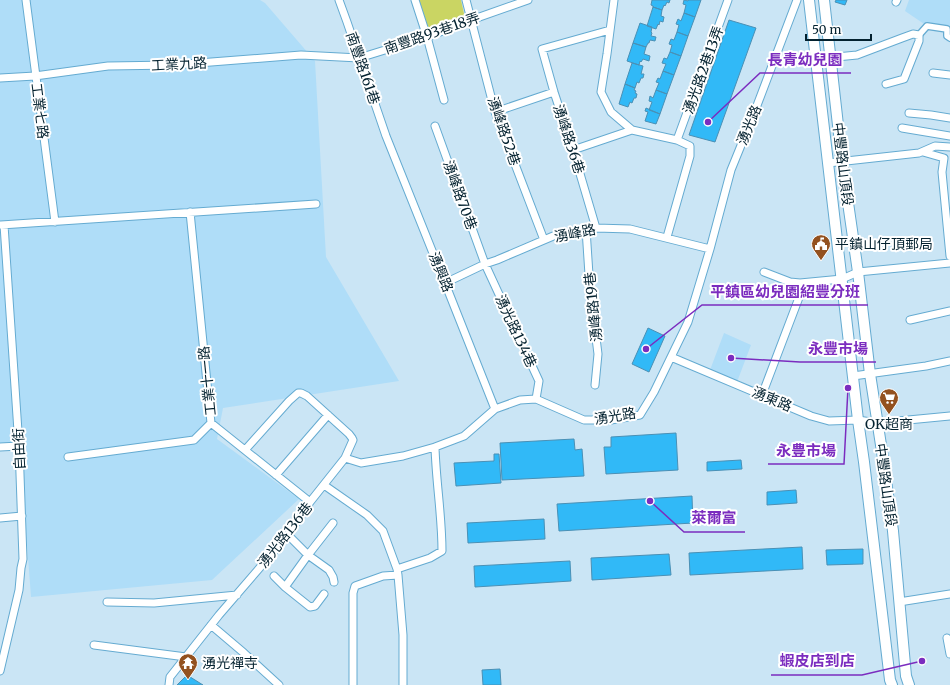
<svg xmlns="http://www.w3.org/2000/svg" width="950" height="685" font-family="Merriweather,'Noto Sans TC',serif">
  <rect width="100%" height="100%" fill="#cae5f5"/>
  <path fill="#afddf8" d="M0,0H260L265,3L315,61L326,257L399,381L223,408L217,439L299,499L212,580L31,597L20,449H0Z
    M909,0H950V29L927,26L905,11Z
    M724,333L751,345L737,382L710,370Z"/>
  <path fill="#cad563" d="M419,0H461L465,18L429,31Z"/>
  <path fill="#31b9f7" stroke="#4a90b5" d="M652,0H670L669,3L667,2L665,6L664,5L662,10L653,7V6L651,5Z
    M684,0L688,1V0H701L695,17L684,13L686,5L683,4Z
    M836,0H847L845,5L835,2Z
    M653,7L662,10L661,16L664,17L663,22L660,21L659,25L658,24L656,29L647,26Z
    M684,13L695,17L688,36L677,32L679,25L676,24L678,19L681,21Z
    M729,20L756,28L715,142L689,135Z
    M640,23L652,27L651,32L652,33L651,36L656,37L655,41L650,40L649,43H648L646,47L633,43Z
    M677,32L688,36L681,56L670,52L672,45L669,44L671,39L674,40Z
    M633,43L646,47L644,54L650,56L649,61L643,59L641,62L640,61L639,65L627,61Z
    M670,52L681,56L674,75L663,71L666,64L662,63L664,58L667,59Z
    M632,63L643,66L641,74H644L643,78H641L639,83L637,82L635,88L625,84Z
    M663,71L674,75L667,94L656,90L659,83L656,82L658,78L660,79Z
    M625,84L635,88L634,90L636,91L635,93L637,94L636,98H634L632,103L630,102L628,107L619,104Z
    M656,90L667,94L660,114L649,110L652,102L649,101L650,96L653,98Z
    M646,108L660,114L656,124L645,121L648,112L645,111Z
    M648,328L665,336L649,372L632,364Z
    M676,433L678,470L606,474L604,447H611V437Z
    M574,439L575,450L582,449L584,476L502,480L500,443Z
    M494,454H499L501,483L456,486L454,463L494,461Z
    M741,460L742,469L707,471V462Z
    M796,490L797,503L767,505V492Z
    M692,496L693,523L559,531L557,504Z
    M544,519L545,539L468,543L467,523Z
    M802,547L803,569L690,575L689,553Z
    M863,549V564L827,565L826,550Z
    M669,554L671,575L592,580L591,558Z
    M570,561L571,581L475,587L474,566Z
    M500,669L501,685H483L482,670Z
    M187,675L203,685H177Z"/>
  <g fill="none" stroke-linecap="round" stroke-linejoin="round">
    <defs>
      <path id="pedestrian" d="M919,35L927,26L947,29V36L950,38"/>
      <path id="minor" d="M26,0L55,222
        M339,0L347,22L386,136L445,283L495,409
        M415,0L427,37L444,100
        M466,0L495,112L544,240
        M614,0L607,54L601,92L611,112L632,130L677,140L690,146V156L667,237
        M896,2L897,0
        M816,59L857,55L902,38L913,34L919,35V41L904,79L886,84
        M933,73L950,75
        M0,78L35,76L108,66L173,65L301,55L359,58L427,37L471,20L528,0
        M495,112L554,92
        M909,113L931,115L950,118
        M435,126L485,264L539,381L536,399
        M902,128L950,136
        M677,140L728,0
        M573,150L632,130
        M923,152L944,158L942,172L950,256
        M828,163L919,153L935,146L950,147
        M1,225L316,204
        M596,228L573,150L554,92L542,49L610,30
        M586,229L590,290L598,354L595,385
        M764,272L790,282L800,283L842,279L858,272L950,263
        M445,283L485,264L497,260L558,234L596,228L630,229L710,249
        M910,320L950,311
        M671,357L811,416L829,421L858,420L877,423L950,416
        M853,376L926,366L950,361
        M762,395L800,295V283
        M211,423L310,502
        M0,447L19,446
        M245,450L289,401L298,393H301L307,396L349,434L352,438L353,440L345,458
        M68,457L194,440L211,423L190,212
        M276,475L328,415
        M324,485L367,515L383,531L397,569
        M0,518L22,516
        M288,535L308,555L329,570L333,577L334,582
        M274,576L285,587L310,607L315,606L324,594
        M285,587L308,555L333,523
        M107,602L154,603L237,595
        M899,602L950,594
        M211,625L244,653L279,685
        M947,638L950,654
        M94,645L186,657
        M0,671L19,590L21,568L23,559L19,446L4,225
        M169,685L170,677L219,615L288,535L310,502L345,458L361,463L403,456L435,447
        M353,685V593L355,586L383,576L398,575
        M403,685V635L398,575L397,569L430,558L442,551C442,516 436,482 435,447L464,436L495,409L520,400L536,399L584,420H611L640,415L654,392L688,322L710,249L731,170L753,116L797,0"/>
      <path id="secondary" d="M809,0L858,420L864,462L890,680L892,685
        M824,0L842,161L858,272L870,374L883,458L893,531L906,676L909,685"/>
    </defs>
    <use href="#pedestrian" stroke="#65abd1" stroke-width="8"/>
    <use href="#minor" stroke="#65abd1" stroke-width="9"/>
    <use href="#secondary" stroke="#65abd1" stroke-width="12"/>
    <use href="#pedestrian" stroke="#fff" stroke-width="5.5"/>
    <use href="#minor" stroke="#fff" stroke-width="7"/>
    <use href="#secondary" stroke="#fff" stroke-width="10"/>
  </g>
  <defs>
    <symbol id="civic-pin" viewBox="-11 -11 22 30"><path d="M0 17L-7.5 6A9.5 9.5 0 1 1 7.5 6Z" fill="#93511f" stroke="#fff"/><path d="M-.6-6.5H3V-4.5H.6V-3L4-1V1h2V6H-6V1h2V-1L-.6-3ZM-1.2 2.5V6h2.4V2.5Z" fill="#fff"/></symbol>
    <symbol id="supermarket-pin" viewBox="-11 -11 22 30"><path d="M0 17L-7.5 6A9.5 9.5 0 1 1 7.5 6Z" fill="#93511f" stroke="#fff"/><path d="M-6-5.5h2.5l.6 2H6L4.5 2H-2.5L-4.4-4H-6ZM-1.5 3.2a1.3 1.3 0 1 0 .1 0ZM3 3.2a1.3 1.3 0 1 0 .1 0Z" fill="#fff"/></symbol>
    <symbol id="temple-pin" viewBox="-11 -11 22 30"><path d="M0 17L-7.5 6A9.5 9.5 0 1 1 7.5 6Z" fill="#93511f" stroke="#fff"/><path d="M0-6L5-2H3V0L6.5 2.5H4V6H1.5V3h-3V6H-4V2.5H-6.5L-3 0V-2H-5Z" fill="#fff"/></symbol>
  </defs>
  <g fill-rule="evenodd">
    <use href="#civic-pin" x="810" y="233" width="22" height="30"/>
    <use href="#supermarket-pin" x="878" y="387" width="22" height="30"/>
    <use href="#temple-pin" x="177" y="652" width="22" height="30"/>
  </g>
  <g text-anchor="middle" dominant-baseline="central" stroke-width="4" stroke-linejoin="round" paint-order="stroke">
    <g font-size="14" fill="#03212f" stroke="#fff">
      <text transform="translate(432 33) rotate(-19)">南豐路93巷18弄</text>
      <text transform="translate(179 64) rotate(-3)">工業九路</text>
      <text transform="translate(363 68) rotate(71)">南豐路161巷</text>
      <text transform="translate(703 70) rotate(-70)">湧光路2巷13弄</text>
      <text transform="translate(40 111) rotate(83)">工業七路</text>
      <text transform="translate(749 125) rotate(-68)">湧光路</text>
      <text transform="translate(504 131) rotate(71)">湧峰路52巷</text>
      <text transform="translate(569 139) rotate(72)">湧峰路36巷</text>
      <text transform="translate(843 164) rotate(83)">中豐路山頂段</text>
      <text transform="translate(460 195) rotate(70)">湧峰路70巷</text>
      <text transform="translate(575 233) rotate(-11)">湧峰路</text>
      <text transform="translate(441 272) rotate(68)">湧興路</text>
      <text transform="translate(593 307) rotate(-96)">湧峰路19巷</text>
      <text transform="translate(516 331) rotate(65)">湧光路134巷</text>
      <text transform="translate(207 381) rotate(-96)">工業十一路</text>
      <text transform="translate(772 399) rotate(23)">湧東路</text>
      <text transform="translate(615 416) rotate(-9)">湧光路</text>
      <text transform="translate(19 449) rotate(-93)">自由街</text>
      <text transform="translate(886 485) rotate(82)">中豐路山頂段</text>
      <text transform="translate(285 535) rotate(-52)">湧光路136巷</text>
    </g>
    <g font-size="14" fill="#03212f" stroke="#fff" text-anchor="start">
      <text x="835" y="244">平鎮山仔頂郵局</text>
      <text x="889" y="424" text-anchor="middle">OK超商</text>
      <text x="202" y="663">湧光禪寺</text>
    </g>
  </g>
  <path fill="none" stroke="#7b2cbf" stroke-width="1.5" d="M708 122L760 73H851M646 349L702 305H868M731 358L800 362H876M848 388L844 464H768M650 501L684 532H745M922 661L862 675H771"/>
  <g fill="#7b2cbf" stroke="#fff" stroke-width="1.5">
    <circle cx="708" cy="122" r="4"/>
    <circle cx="646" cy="349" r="4"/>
    <circle cx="731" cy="358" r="4"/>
    <circle cx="848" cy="388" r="4"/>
    <circle cx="650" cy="501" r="4"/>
    <circle cx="922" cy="661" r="4"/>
  </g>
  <g font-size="15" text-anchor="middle" font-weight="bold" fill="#7b2cbf" stroke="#fff" stroke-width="4" stroke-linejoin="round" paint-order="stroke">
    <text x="805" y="65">長青幼兒園</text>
    <text x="785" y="297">平鎮區幼兒園紹豐分班</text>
    <text x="838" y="354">永豐市場</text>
    <text x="806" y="456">永豊市場</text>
    <text x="714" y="523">萊爾富</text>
    <text x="817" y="666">蝦皮店到店</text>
  </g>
  <path d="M806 34v6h65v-6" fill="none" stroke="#03212f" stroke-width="2"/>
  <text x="812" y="34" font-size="12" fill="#03212f" stroke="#ffffff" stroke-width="3" paint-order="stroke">50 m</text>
</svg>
